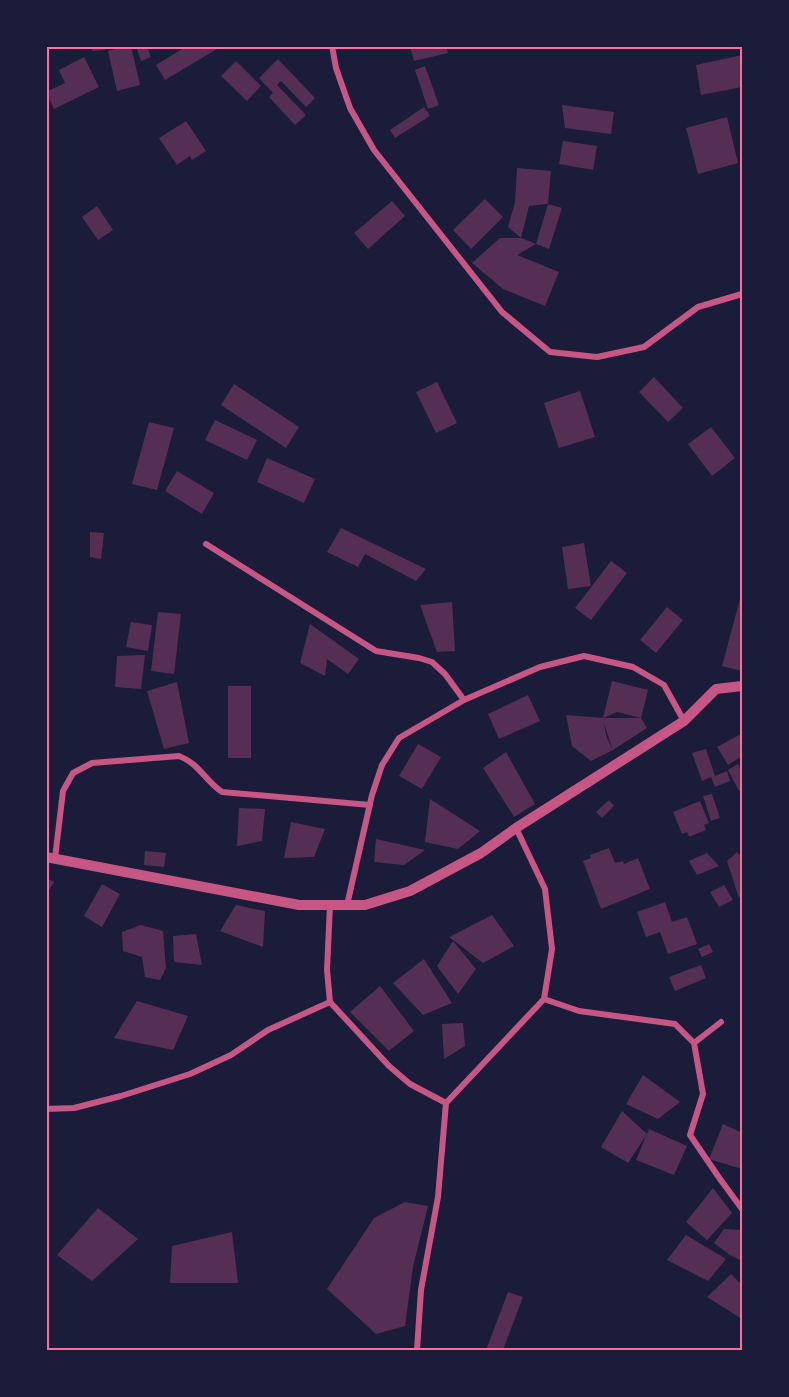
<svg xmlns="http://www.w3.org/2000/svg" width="789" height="1397" font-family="'Work Sans',sans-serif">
  <rect width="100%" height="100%" fill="#1b1b3a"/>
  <path fill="#542f53" d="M92,46H105V50L92,51Z
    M126,46H131L140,85L117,91L108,51Z
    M136,46H147L151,57L141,61Z
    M187,46H215L217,49L165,80L156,65Z
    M410,46H446L448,53L414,61Z
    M742,55V87L701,95L696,65Z
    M84,57L99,87L54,109L46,92L65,83L59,70Z
    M278,59L315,98L306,107L281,81L277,85L306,115L295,125L269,97L273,93L259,78Z
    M236,61L261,86L247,101L221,76Z
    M425,66L439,105L428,109L415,70Z
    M562,105L614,112L611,134L565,128Z
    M424,107L430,116L395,138L390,130Z
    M727,117L738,163L698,174L686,128Z
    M186,121L206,151L192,160L190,156L177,165L159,138Z
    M563,141L597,146L593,170L559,164Z
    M517,168L551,171L548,204L529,206L521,238L536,244L517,255L559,272L545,306L503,289L472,263L500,238H521L508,227L515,202Z
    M485,199L503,217L471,249L453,230Z
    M392,201L405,216L368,249L354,233Z
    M548,204L562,208L549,249L536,244Z
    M97,206L113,230L98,240L82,217Z
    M654,377L683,408L668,422L639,392Z
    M437,382L457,423L436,433L416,392Z
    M234,384L299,427L286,448L221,405Z
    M580,391L595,437L559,448L544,403Z
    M215,420L257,440L247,460L205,440Z
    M149,422L174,428L157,490L132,484Z
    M711,427L735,458L712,476L688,444Z
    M267,458L315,479L304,503L257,482Z
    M177,471L214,493L202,514L165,491Z
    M341,528L426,569L416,581L365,554L358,567L327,552Z
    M90,532L104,533L101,559L90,557Z
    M584,543L591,586L568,589L562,547Z
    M611,561L627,573L591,620L575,608Z
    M740,599L742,600V671L722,666Z
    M452,602L455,651L437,652L420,605Z
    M667,607L683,620L656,653L640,640Z
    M158,612L181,614L174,674L151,671Z
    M131,622L152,625L148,651L126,647Z
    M310,624L359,659L348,674L327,659L325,676L300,663Z
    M145,655L141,689L115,687L117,656Z
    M612,681L648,690L641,718L647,728L613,750L603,721L607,738L613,750L591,761L572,746L566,715L603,718H641L617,712L603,718Z
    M177,682L189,743L164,749L147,691Z
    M228,686H251V758H228Z
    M528,695L540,721L499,739L488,714Z
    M741,734L742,756L728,765L717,747Z
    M418,744L441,757L422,789L399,776Z
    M706,749L715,776L727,771L730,781L715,787L711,777L702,781L692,753Z
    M506,752L535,804L514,817L483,768Z
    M738,764L742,772V789L739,791L728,770Z
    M712,794L720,818L711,821L703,796Z
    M430,799L480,831L458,849L425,842Z
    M609,800L614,806L602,818L596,812Z
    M700,801L709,823L704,825L706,830L689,837L687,832L682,834L673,812Z
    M239,808L265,809L262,841L237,846Z
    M291,822L325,829L314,857L284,858Z
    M376,839L425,850L404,865L374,862Z
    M609,848L615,863L623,861L624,864L638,858L650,889L601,909L583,861L591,858L590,855Z
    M145,851L166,853L164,867L144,865Z
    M737,852L742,858V873L740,874L742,880V896L739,898L727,861Z
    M707,853L719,866L697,875L689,861Z
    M46,878L54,882L46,895Z
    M102,884L120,894L102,927L84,916Z
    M724,885L733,900L719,907L710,892Z
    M665,902L672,922L687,917L697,944L668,954L660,932L646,937L637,912Z
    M236,905L265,911L263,947L220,931Z
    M492,915L514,946L483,963L449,937Z
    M141,925L163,931L166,968L160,980L145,977L142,957L123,951L122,932Z
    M196,934L202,965L174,962L173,936Z
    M453,941L476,969L458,994L437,966Z
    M709,944L713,952L702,957L698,949Z
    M424,959L452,1003L423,1015L393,983Z
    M701,965L706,978L675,991L669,977Z
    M380,986L414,1031L389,1051L350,1012Z
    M137,1001L188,1016L173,1050L114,1038Z
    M463,1023L465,1046L444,1059L442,1024Z
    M643,1075L680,1102L658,1119L626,1104Z
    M622,1111L647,1134L628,1163L601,1147Z
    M723,1124L742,1133V1169L709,1159Z
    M649,1129L687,1146L674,1175L636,1160Z
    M713,1188L732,1213L707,1240L686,1222Z
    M405,1202L428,1206L413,1267L405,1326L376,1334L327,1289L374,1218Z
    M98,1208L138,1239L92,1281L57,1255Z
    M724,1229L742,1230V1261L730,1255L714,1243Z
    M232,1232L238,1283H170L172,1246Z
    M686,1235L726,1259L708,1281L667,1260Z
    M731,1274L742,1285V1319L707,1297Z
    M508,1292L523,1297L503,1350H486Z"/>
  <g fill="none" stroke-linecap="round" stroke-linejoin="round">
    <path stroke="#c65784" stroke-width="6" d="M332,46L336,68L350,108L374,150L502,312L550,352L597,357L644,347L698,307L742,294
      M206,544L376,651L419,658L432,662L445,674L464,700
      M55,858L63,791L73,773L92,763L179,756C200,764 205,781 222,792L370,805
      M330,905L327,970L330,1002L389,1066L410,1084L446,1103
      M347,905L372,795L382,765L399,738L464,700L540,667L584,656L633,667L664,685L684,721
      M544,999L579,1011L675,1024L694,1043L703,1094L690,1135L720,1179L742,1209
      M694,1043L721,1022
      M46,1109L74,1108L121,1096L190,1074L231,1055L268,1030L330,1002
      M417,1350L421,1290L438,1197L446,1103L544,999L552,949L545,889L516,828"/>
    <path stroke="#c65784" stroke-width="10" d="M46,857L299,905H365L410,891L481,853L516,828L684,721L716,689L742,686"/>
  </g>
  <rect width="789" height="1397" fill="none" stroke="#1b1b3a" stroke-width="96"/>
  <rect x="48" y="48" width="693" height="1301" fill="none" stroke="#ff6b9d" stroke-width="2"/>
</svg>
